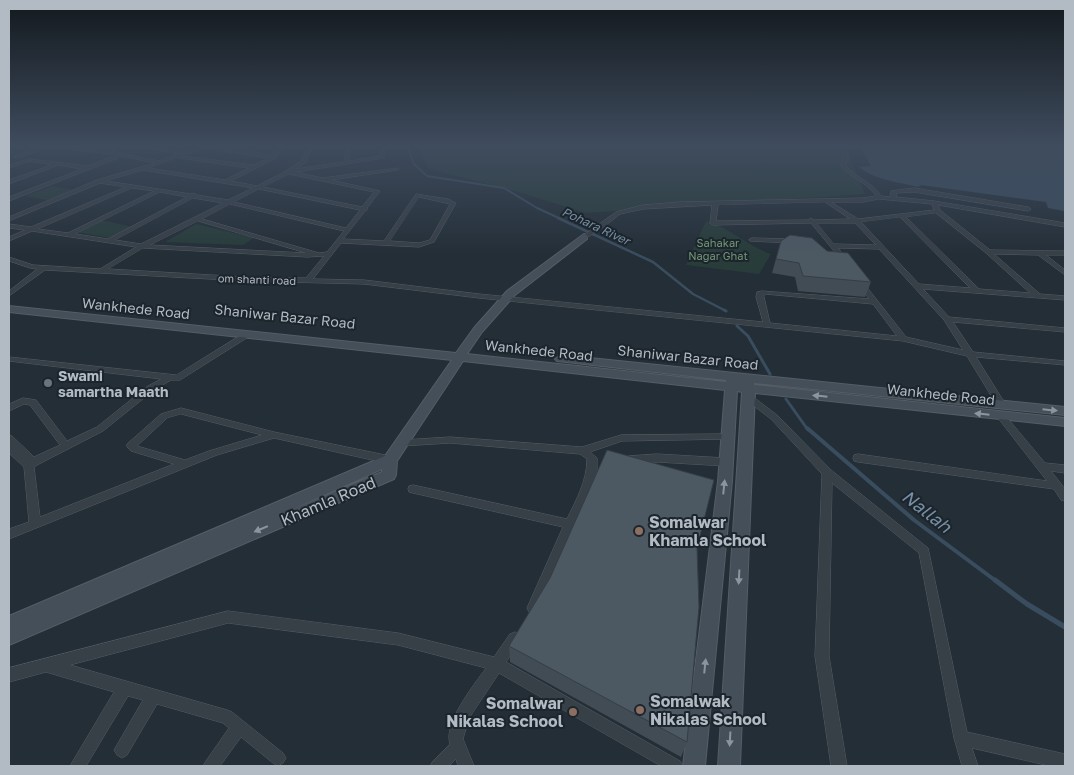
<svg xmlns="http://www.w3.org/2000/svg" width="1074" height="775" font-family="'Golos Text',sans-serif">
  <rect width="100%" height="100%" fill="#232e37"/>
  <path fill="#283c3a" d="M417,146H845L865,194L586,213L515,191L429,169Z
    M53,186L72,190L47,200L25,196Z
    M101,220L133,227L111,238L75,232Z
    M706,221C731,228 747,246 771,254L759,274L686,265Z
    M196,224L254,238L243,245L165,242Z"/>
  <path fill="#3a4d5e" d="M860,146H1065V217L1064,211L1048,208L1046,202L921,185L918,187C899,182 875,180 859,167L871,166Z"/>
  <g fill="none" stroke-linecap="round" stroke-linejoin="round">
    <path stroke="#3a4d5e" stroke-width="2" d="M407,146L414,164L427,176L504,188L537,208L561,219"/>
    <path stroke="#3a4d5e" stroke-width="2.5" d="M558,218L653,262L693,294L726,311"/>
    <path stroke="#3a4d5e" stroke-width="3" d="M724,310L726,311
      M737,326L748,336L770,374
      M786,399L808,430"/>
    <path stroke="#3a4d5e" stroke-width="4" d="M807,428L914,520L996,581"/>
    <path stroke="#3a4d5e" stroke-width="5" d="M995,580L1027,604L1065,627"/>
    <defs>
      <path id="street" d="M41,146H66L111,151L113,146H117L116,152L159,161L178,154L138,146C153,146 168,152 181,152C189,152 197,146 208,146L273,155L278,146H283L276,158L231,181L257,186L286,171L301,161L309,146H313L305,163L295,169L344,162L346,146H350L349,161L380,156V146H384V158L296,172L322,178L399,168V169L397,170L331,180L380,191L367,208V210L365,211L343,239L384,241L416,194L448,199L456,203L434,242L419,247L341,243L313,279L364,280L479,294L763,322L756,297L757,292L762,291L869,299L857,282L860,280L862,281L906,337L963,350L944,320L879,249L838,248L848,261L847,262H843L811,223L713,225L710,223L712,205L643,209L620,214L601,229L586,238L581,237L616,212L643,205L681,202L863,198L876,196C867,182 850,178 841,165L844,157L841,146H845L848,157L845,165C855,178 872,181 881,196L890,197L891,191L914,188L1028,207L1031,209L1028,211L914,192L896,193V197L934,201L1065,223V227L938,205L940,210L990,250L1065,251V255H1046L1065,270V275L1038,255L994,254L1040,294L1065,296V300L923,289L949,317L1065,328V332L953,322L973,352L1065,361V365L976,357L1006,405L1001,408L998,407L967,356L903,341L479,298L364,284L246,281L45,270L9,296V291L37,269L30,268L9,261V257L33,265L100,269L136,247L32,231L9,241V237L25,230L9,228V224L31,227L126,187L100,183L11,220L9,221V217L97,180L155,163L117,155L118,158L9,201V197L82,169L58,165L9,184V180L52,165L29,161L9,168V165L29,159L88,166L113,156L112,154L48,147L18,158L14,157ZM202,148L269,158L253,165L182,156ZM178,157L180,158L249,168L225,180L149,168ZM143,170L253,188L228,200L197,195L194,193L191,194L106,181ZM289,174L374,192L362,207L263,187ZM132,188L154,191L68,233L38,229ZM259,189L360,210L346,228L234,202ZM160,192L187,197L108,239L75,234ZM419,197L450,204L430,240L419,243L390,241ZM193,198L223,203L141,244L115,240ZM879,199L932,204L934,210L858,219L831,202H863ZM825,202L850,219L814,220L811,218L808,220L716,221L718,205ZM230,204L344,231L327,252L319,253L202,219ZM936,213L986,253L1030,293L979,289L906,217ZM900,217L901,218L970,288L919,284L861,222ZM198,221L306,253L150,245ZM817,223H855L876,245L834,244ZM143,248L307,257L324,256L306,278L246,277L108,269ZM765,294L873,304L897,336L770,323L764,297Z
        M752,238L792,239L795,241L792,243L750,241L749,240Z
        M246,332H252L253,334L180,380H171L154,390L103,431L37,465L34,467L40,517L174,464L131,451L127,447V444L161,414L181,408L274,432L390,456L394,457L395,460L394,463L390,464L274,438L217,455L9,539V529L29,522L24,467L9,453V435L12,436L34,457L60,445L30,405L24,404L9,411V404L23,398L36,400L67,441L97,427L148,386L161,379L9,361V357L176,375ZM181,414L262,435L209,451L185,460L137,446L167,418Z
        M749,395L752,396L777,415L831,470L928,548L967,732L1065,754V766H1050L972,748L978,766H962L954,738L919,553L832,483L829,656L847,766H831L815,656L822,474L771,419L746,400L745,398Z
        M1001,413L1004,414L1045,463L1065,465V473L1051,471L1065,489V501L1061,500L1054,489L858,462L854,461L853,458L854,455L858,454L1047,481L998,418L996,416L998,414Z
        M728,434L731,435L733,437L731,439L622,441L590,452L597,458V471L591,489L537,612L533,614L529,612L527,608L563,527L413,493L409,492L408,489L409,486L413,485L567,519C576,500 587,481 587,459L580,454L450,443L402,446L399,445L397,443L399,441L402,440L450,437L582,447L621,435Z
        M657,454L726,458L730,459L731,462L730,465L726,466L657,462L629,464L625,463L624,460L625,457L629,456Z
        M228,611L398,633L494,657L510,634L515,632L520,634L522,638L506,662L680,761L683,766H661L499,673L469,718L463,739L474,766H458L456,759L449,766H430L433,761L450,744C443,723 474,685 486,668L398,645L228,623L70,665L227,710L232,712L283,753L286,758L283,763L278,766L273,763L241,737L220,766H203L206,761L229,728L223,723L157,704L127,755L122,758L117,755L114,750L117,745L143,700L128,696L86,766H70L114,692L46,672L9,682V668Z"/>
      <path id="secondary" d="M584,234L587,235V239L515,295L482,332L467,354L726,382V380L557,361L555,359L561,355L1065,407V415L754,383V385L1065,418V426L755,393L740,766H718L742,392L737,391L732,481L705,766H683L718,481L725,390L463,361L397,461L396,475L394,479L9,645V616L385,456L452,360L9,312V306L456,353L474,328L507,291ZM382,469V472L284,513Z"/>
    </defs>
    <use href="#street" stroke="#555d65" stroke-width="1"/>
    <use href="#secondary" stroke="#555d65" stroke-width="2"/>
    <use href="#street" fill="#373f47" fill-rule="evenodd"/>
    <use href="#secondary" fill="#454f5a" fill-rule="evenodd"/>
  </g>
  <path fill="#414c54" d="M781,241L827,251L871,282L865,297L798,291L795,277L772,273Z
    M697,548L687,742L681,757L510,662L509,646Z"/>
  <path fill="#4c5862" stroke="#353e45" d="M790,235L812,238L827,251L848,253L871,282L803,276L799,263L776,259L781,241Z
    M607,450L714,480L697,548L699,607L687,742L509,646L550,578Z"/>
  <defs><path id="oneway-solid" d="M-6-.8H1V-3.2L6.5 0L1 3.2V.8H-6Z" transform="scale(1.25)"/></defs>
  <g fill="#8c959e">
    <use href="#oneway-solid" transform="translate(820 396) rotate(-174)"/>
    <use href="#oneway-solid" transform="translate(1050 410) rotate(6)"/>
    <use href="#oneway-solid" transform="translate(982 414) rotate(-174)"/>
    <use href="#oneway-solid" transform="translate(724 487) rotate(-84)"/>
    <use href="#oneway-solid" transform="translate(261 529) rotate(157)"/>
    <use href="#oneway-solid" transform="translate(739 577) rotate(93)"/>
    <use href="#oneway-solid" transform="translate(705 666) rotate(-84)"/>
    <use href="#oneway-solid" transform="translate(730 739) rotate(93)"/>
  </g>
  <linearGradient id="sky" x2="0" y2="1"><stop stop-color="#13191e"/><stop offset="0.57" stop-color="#3f4c5e"/><stop offset="1" stop-color="#3f4c5e" stop-opacity="0"/></linearGradient>
  <rect width="1074" height="255" fill="url(#sky)"/>
  <circle fill="#6b7280" stroke="#1c242c" stroke-width="2" cx="48" cy="383" r="5"/>
  <g fill="#8d6e63" stroke="#1c242c" stroke-width="2">
    <circle cx="639" cy="531" r="5"/>
    <circle cx="640" cy="710" r="5"/>
    <circle cx="573" cy="712" r="5"/>
  </g>
  <g text-anchor="middle" dominant-baseline="central" stroke-width="4" stroke-linejoin="round" paint-order="stroke">
    <g font-size="11" fill="#729777" stroke="#1c242c">
      <text x="718" y="242">Sahakar<tspan x="718" dy="13">Nagar Ghat</tspan></text>
    </g>
    <g font-size="11" fill="#b2bac3" stroke="#1c242c">
      <text transform="translate(257 279) rotate(2)">om shanti road</text>
    </g>
    <g font-size="12" font-style="italic" fill="#758ea4" stroke="#1c242c">
      <text transform="translate(596 226) rotate(25)">Pohara River</text>
    </g>
    <g font-size="14" fill="#b2bac3" stroke="#1c242c">
      <text transform="translate(136 308) rotate(6)">Wankhede Road</text>
      <text transform="translate(285 316) rotate(6)">Shaniwar Bazar Road</text>
      <text transform="translate(539 350) rotate(6)">Wankhede Road</text>
      <text transform="translate(688 357) rotate(6)">Shaniwar Bazar Road</text>
      <text transform="translate(941 394) rotate(6)">Wankhede Road</text>
    </g>
    <g font-size="14" font-weight="bold" fill="#b2bac3" stroke="#1c242c" text-anchor="start">
      <text x="58" y="375">Swami<tspan x="58" dy="16">samartha Maath</tspan></text>
    </g>
    <g font-size="16" fill="#b2bac3" stroke="#1c242c">
      <text transform="translate(328 501) rotate(-23)">Khamla Road</text>
    </g>
    <g font-size="16" font-weight="bold" fill="#b2bac3" stroke="#1c242c" text-anchor="start">
      <text x="649" y="522">Somalwar<tspan x="649" dy="18">Khamla School</tspan></text>
      <text x="650" y="701">Somalwak<tspan x="650" dy="18">Nikalas School</tspan></text>
      <text x="563" y="703" text-anchor="end">Somalwar<tspan x="563" dy="18">Nikalas School</tspan></text>
    </g>
    <g font-size="18" font-style="italic" fill="#758ea4" stroke="#1c242c">
      <text transform="translate(927 511) rotate(38)">Nallah</text>
    </g>
  </g>
  <rect width="1074" height="775" fill="none" stroke="#b2bac3" stroke-width="20"/>
</svg>
